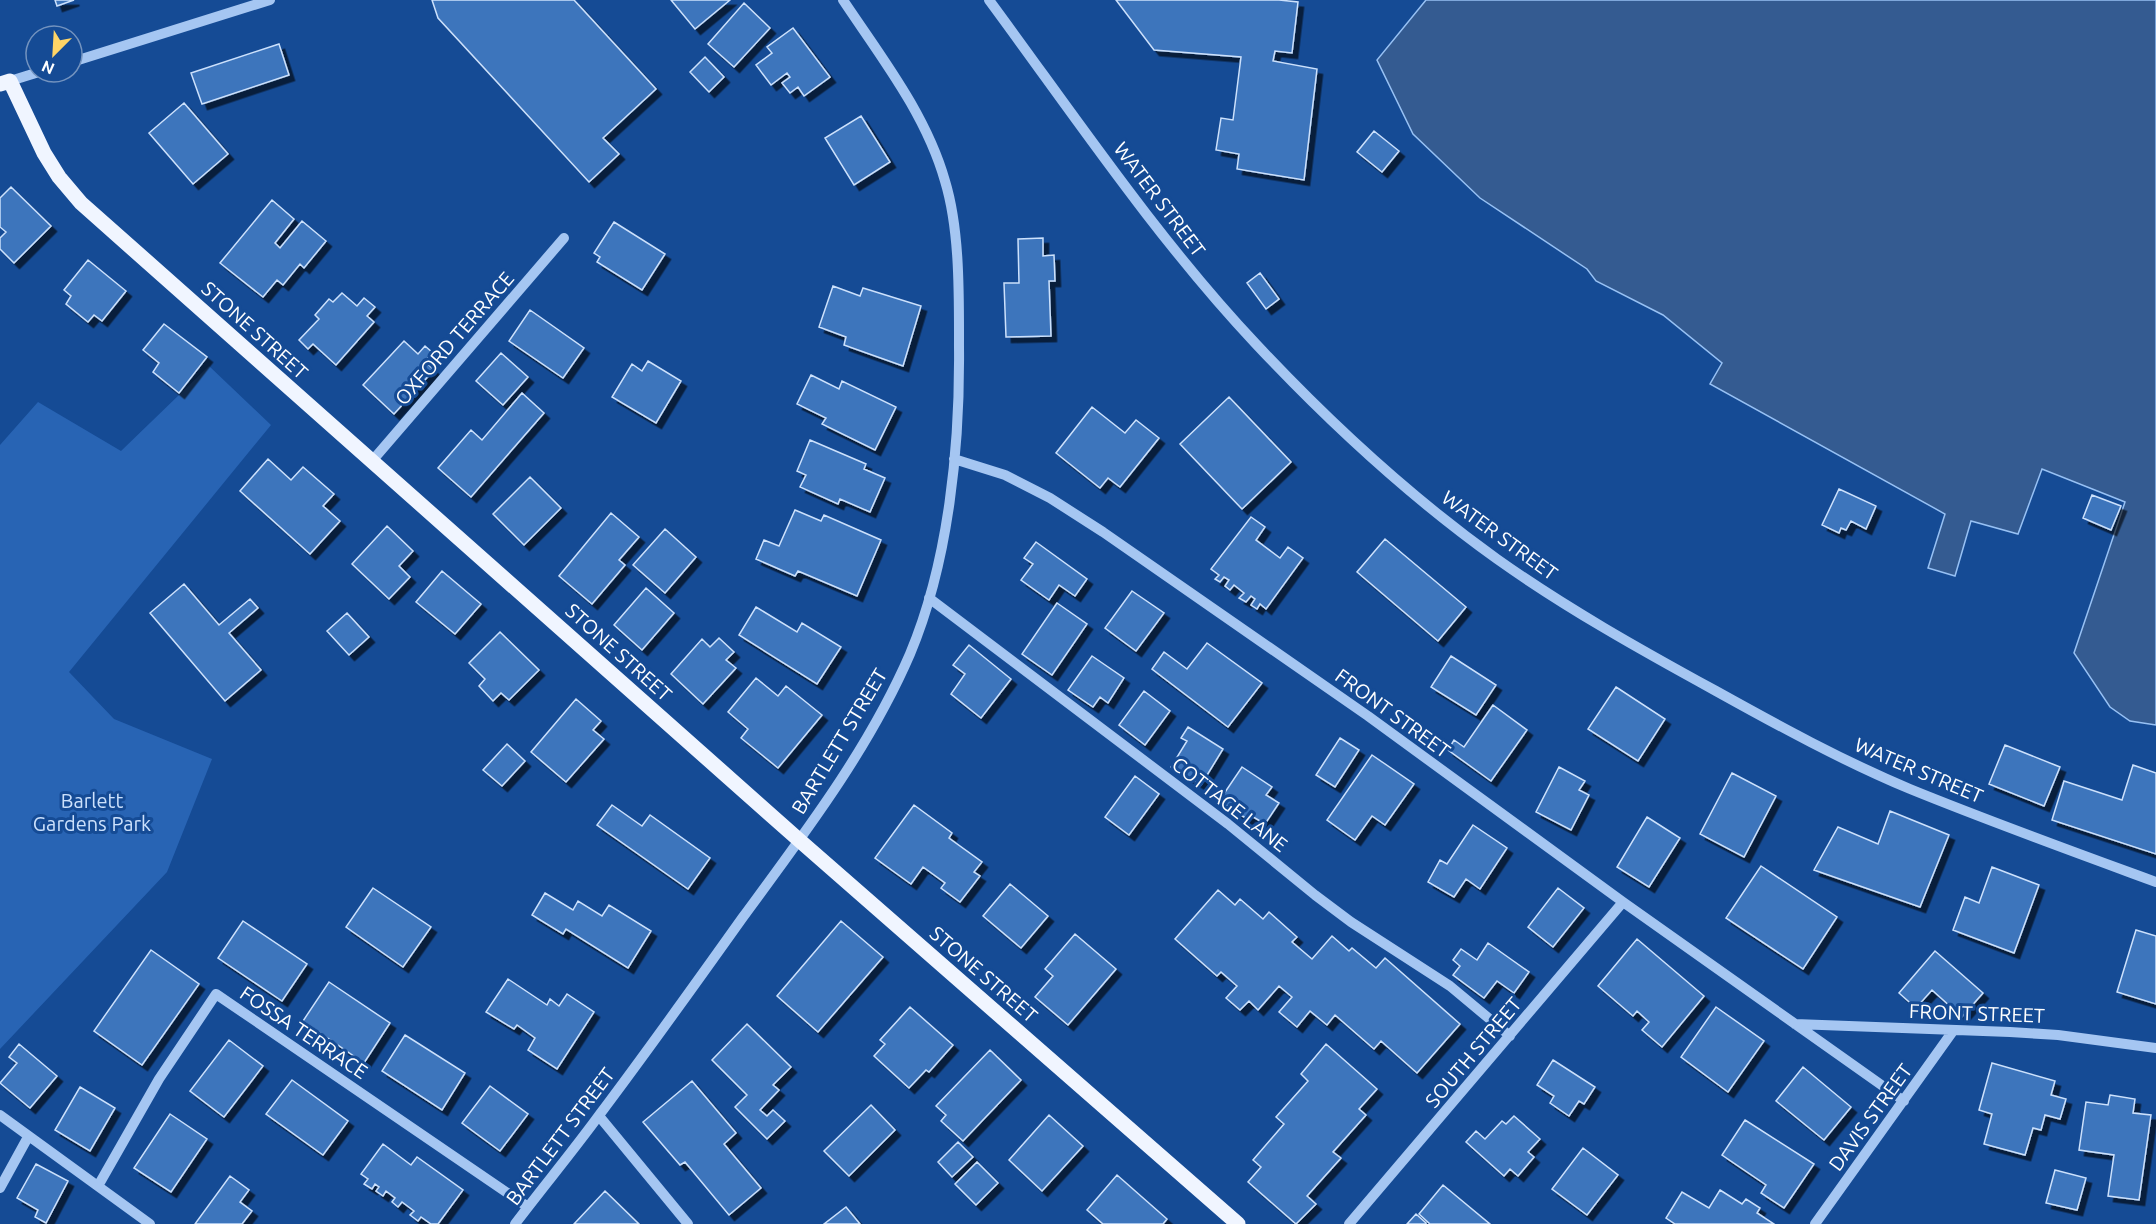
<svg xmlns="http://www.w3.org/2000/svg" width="2156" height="1224" font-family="Ubuntu,sans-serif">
  <defs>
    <filter id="shadow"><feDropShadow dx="5.5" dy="5.5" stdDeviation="0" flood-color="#0009"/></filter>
  </defs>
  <rect width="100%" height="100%" fill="#154b95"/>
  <path fill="#2864b4" d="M209,366L271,425L69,672L114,719L212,759L167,872L0,1049V445L38,402L121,451Z"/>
  <path fill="#345b91" stroke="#97c1f4" stroke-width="1.5" d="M1426,0H2156V725L2130,721L2110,707L2074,653L2125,502L2042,469L2018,534L1971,521L1955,576L1928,568L1945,514L1710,384L1722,363L1663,315L1596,281L1587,269L1480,198L1413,134L1377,60Z"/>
  <path fill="#3d74bc" stroke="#cce1fc" stroke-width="1.5" filter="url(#shadow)" d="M55,0H74L57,6Z
    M432,0H574L656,89L603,138L619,154L589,182L438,18Z
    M671,0H730L695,29Z
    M1116,0H1279L1298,2L1292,53L1275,51L1273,61L1317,69L1304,180L1237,169L1239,154L1216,150L1221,118L1233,120L1241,57L1154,50Z
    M744,3L770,28L734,67L708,44Z
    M793,28L830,77L804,96L798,87L790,93L782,83L790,77L787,73L771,85L756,65L772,53L767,47Z
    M279,44L289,75L202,104L191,73Z
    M705,57L724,77L709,92L690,72Z
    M184,103L228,154L193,184L149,133Z
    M861,116L890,162L854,185L825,138Z
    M1374,131L1399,151L1382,172L1357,152Z
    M11,187L51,226L14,263L0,249V238L6,232L0,227V198Z
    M272,200L294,219L275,243L280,248L302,221L326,241L304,268L300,264L283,285L277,280L263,297L220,263Z
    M614,222L665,254L642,290L597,262L600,257L594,253Z
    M1043,238V256L1054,255L1055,281H1049L1051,336L1006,337L1004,283H1019L1018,239Z
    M88,260L126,291L102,321L94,315L88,322L66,304L71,296L64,290Z
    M1260,273L1279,299L1266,309L1247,283Z
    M833,286L860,296L863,288L921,306L903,366L844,345L846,337L819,327Z
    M342,293L357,306L364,298L375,307L367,316L374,322L336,365L313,344L308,349L299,340L319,319L315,315L329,299L333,302Z
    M530,310L584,348L563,378L509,341Z
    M164,324L207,357L179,393L153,372L159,363L143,350Z
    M404,341L418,354L425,346L433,353L425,361L434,370L394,414L363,385Z
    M501,353L528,377L503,405L476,381Z
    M648,361L681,381L656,423L612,397L632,364L642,371Z
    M811,375L839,389L842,381L896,407L875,450L822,424L826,418L797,404Z
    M522,393L544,413L471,497L438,468L471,430L482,440Z
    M1229,397L1291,462L1242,509L1180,444Z
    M1092,407L1125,433L1136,420L1159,438L1120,487L1108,478L1100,488L1056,453Z
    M810,440L866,464L864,469L885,478L870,512L840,499L838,504L800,487L806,475L797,471Z
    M268,459L291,480L303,467L334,494L323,506L340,521L310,554L240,491Z
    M530,477L561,508L524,545L493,514Z
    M1839,489L1876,506L1866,529L1851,521L1846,530L1841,528L1839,533L1822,525Z
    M2092,495L2121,506L2111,530L2083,518Z
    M795,510L821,521L824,515L881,540L857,596L798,571L795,576L756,559L764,540L779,546Z
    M611,513L639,537L619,560L625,565L592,604L559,576Z
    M1251,517L1265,527L1256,540L1280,558L1288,547L1303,558L1266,609L1260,604L1257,609L1251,605L1255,599L1251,596L1246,602L1239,598L1244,593L1234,585L1230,590L1225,586L1229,580L1224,577L1220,582L1215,579L1219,575L1211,569Z
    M387,526L413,551L399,566L410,577L389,599L352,564Z
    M665,529L696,557L665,593L633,565Z
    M1385,539L1466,607L1438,641L1357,572Z
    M1036,542L1087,579L1075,596L1059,585L1049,600L1021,580L1033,564L1024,558Z
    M442,571L481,604L455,634L416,602Z
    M184,584L219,625L250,599L258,608L229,633L261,670L225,701L150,613Z
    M646,588L674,613L642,650L614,625Z
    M1132,591L1164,613L1136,651L1105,628Z
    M1057,603L1087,624L1052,675L1022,654Z
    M756,607L797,632L802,623L841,647L817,684L739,635Z
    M347,613L369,637L349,655L327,631Z
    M500,632L539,670L509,700L501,693L493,701L479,686L485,679L469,663Z
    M719,638L734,652L726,660L736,668L703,704L671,674L702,639L710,647Z
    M1207,643L1262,683L1228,727L1152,669L1164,652L1187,669Z
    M969,645L1011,679L981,718L951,694L965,674L953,665Z
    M1092,656L1124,678L1108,703L1100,697L1093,707L1068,690Z
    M1451,656L1496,685L1476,715L1431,687Z
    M756,678L778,696L786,686L822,715L778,768L741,738L748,729L728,712Z
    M1616,687L1665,719L1638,761L1588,729Z
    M1144,691L1170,711L1145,745L1119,725Z
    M576,699L601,721L593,730L604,739L566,782L531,752Z
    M1493,705L1527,730L1491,781L1448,750L1454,740L1464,747Z
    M1188,727L1223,749L1201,785L1171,767L1187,741L1181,738Z
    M1340,738L1359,750L1335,787L1316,775Z
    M507,744L525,761L502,786L483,770Z
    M2005,745L2060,767L2044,806L1989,784Z
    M1372,755L1414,784L1385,825L1372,816L1355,840L1327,820Z
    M2133,765L2156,773V854L2052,820L2064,781L2122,800Z
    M1242,767L1272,787L1266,795L1279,803L1265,824L1250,815L1247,819L1219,801Z
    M1559,767L1585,781L1579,790L1589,795L1571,830L1536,812Z
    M1732,773L1776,796L1744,857L1700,834Z
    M1135,776L1159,794L1129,835L1105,817Z
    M612,805L642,826L650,815L710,858L688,889L597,825Z
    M914,805L952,833L949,838L982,862L974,872L980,876L960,902L941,888L945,883L923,867L911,884L875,858Z
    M1890,811L1949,835L1920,907L1814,870L1838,827L1878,844Z
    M1647,817L1680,838L1649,887L1617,867Z
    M1473,825L1507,848L1480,889L1466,879L1454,897L1428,882L1440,860L1447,864Z
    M1761,866L1837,917L1803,969L1726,918Z
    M1992,867L2039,885L2014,953L1953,930L1965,897L1979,903Z
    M1010,884L1048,916L1021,948L983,916Z
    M373,888L431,927L403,967L346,927Z
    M1558,888L1584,908L1553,947L1528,927Z
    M1218,890L1235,905L1240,899L1263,919L1269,912L1297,937L1292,942L1312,959L1332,936L1349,951L1352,948L1376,968L1385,958L1460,1024L1417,1073L1381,1041L1374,1049L1335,1015L1327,1025L1310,1011L1297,1027L1279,1012L1292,997L1279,986L1258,1010L1249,1001L1240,1010L1226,998L1237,986L1221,972L1217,976L1175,939Z
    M545,893L573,910L578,901L602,916L609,905L651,931L628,968L566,929L563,934L532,915Z
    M243,921L307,964L282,1001L218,958Z
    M841,921L883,957L818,1032L777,996Z
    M2136,930L2156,936V1004L2117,992Z
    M1075,934L1116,969L1068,1025L1035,997L1053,976L1045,969Z
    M1637,939L1704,996L1662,1047L1642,1030L1649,1022L1637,1011L1633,1016L1598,986Z
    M1488,943L1529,972L1514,993L1497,981L1484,998L1453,975L1460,966L1453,960L1461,949L1477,960Z
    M151,950L199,984L142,1065L94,1031Z
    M1935,951L1983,993L1962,1017L1932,990L1916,1008L1899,993Z
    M508,979L547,1005L550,999L559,1006L567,994L594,1012L557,1069L528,1050L535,1038L517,1025L514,1029L486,1012Z
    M329,982L390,1023L364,1063L303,1021Z
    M910,1007L953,1045L929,1072L926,1070L909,1088L874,1056L885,1044L880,1040Z
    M1716,1007L1764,1041L1728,1092L1681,1057Z
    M747,1024L791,1067L773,1085L779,1090L760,1110L767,1116L773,1110L785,1121L767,1139L735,1107L747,1095L712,1060Z
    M405,1035L465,1073L442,1110L382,1071Z
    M229,1040L263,1066L224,1117L190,1091Z
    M19,1044L57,1076L30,1108L0,1083L17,1063L9,1057Z
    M1326,1044L1377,1089L1359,1109L1366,1115L1333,1152L1341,1158L1307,1196L1316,1204L1296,1224L1248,1182L1261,1167L1253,1160L1284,1124L1276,1117L1308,1081L1301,1074Z
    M990,1050L1021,1080L963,1141L941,1121L946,1115L936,1106Z
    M1553,1060L1595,1087L1584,1104L1579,1101L1569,1116L1550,1103L1554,1096L1537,1085Z
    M1992,1063L2055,1081L2051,1095L2066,1099L2060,1119L2045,1115L2041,1130L2033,1128L2025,1155L1984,1144L1992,1114L1979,1110Z
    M1803,1067L1851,1107L1824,1140L1776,1101Z
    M292,1080L348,1121L323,1155L266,1114Z
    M692,1081L736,1133L724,1144L761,1188L729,1215L685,1162L680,1165L643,1122Z
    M490,1086L528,1114L500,1151L462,1123Z
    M80,1087L115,1108L90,1151L55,1130Z
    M2110,1095L2135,1099L2133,1113L2151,1115L2139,1200L2108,1196L2114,1155L2079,1150L2086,1102L2108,1105Z
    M871,1105L895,1130L849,1176L824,1151Z
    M170,1114L207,1139L171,1192L134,1168Z
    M1049,1115L1083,1146L1042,1191L1009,1160Z
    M1514,1116L1540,1139L1528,1152L1534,1157L1518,1176L1510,1169L1504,1176L1466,1142L1476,1131L1485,1139L1502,1121L1506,1124Z
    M1745,1120L1814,1164L1784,1208L1761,1193L1766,1185L1722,1155Z
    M958,1142L973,1157L952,1177L938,1162Z
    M383,1144L411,1165L417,1157L463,1190L438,1224H431L421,1217L418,1221L410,1215L414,1211L402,1202L398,1207L392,1202L395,1198L386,1191L383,1196L376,1191L379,1187L375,1184L372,1189L364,1184L368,1179L361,1174Z
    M1583,1148L1618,1175L1587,1215L1552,1189Z
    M977,1162L998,1183L976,1205L955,1184Z
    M36,1164L68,1181L46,1223L35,1217L38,1210L17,1198Z
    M2055,1170L2086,1178L2077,1210L2046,1203Z
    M1117,1175L1167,1219L1163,1224H1103L1087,1210Z
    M230,1176L249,1190L240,1202L252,1211L242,1224H195Z
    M1443,1185L1490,1224H1430L1419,1214Z
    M1720,1190L1742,1204L1746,1199L1760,1208L1757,1213L1774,1224H1675L1666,1218L1682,1192L1709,1208Z
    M605,1191L639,1224H574Z
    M846,1207L860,1224H824Z
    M1416,1214L1426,1223V1224H1407Z"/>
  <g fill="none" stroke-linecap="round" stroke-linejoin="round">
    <path stroke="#a5c6f2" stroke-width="10" d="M989,0C1074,115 1158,240 1256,344C1330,423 1409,496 1497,559C1566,608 1641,650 1716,691C1779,726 1843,761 1910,789C1991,822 2074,852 2156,882
      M72,62L270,0
      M10,81L39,72
      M954,459L1005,475L1050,498L1103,532L1368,716L1623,902L1904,1101
      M372,461L564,238
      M929,598L1228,824L1315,895L1351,922L1450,986L1510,1036
      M1795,1024L2010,1032L2058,1035L2156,1048
      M0,1115L150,1224
      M599,1116L688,1224
      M98,1186L159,1079L216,994L528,1207
      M0,1188L28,1137
      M515,1224C543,1187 573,1151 600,1114C649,1049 696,983 743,917C804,834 869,749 910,654C949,561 960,446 959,347C959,295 960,230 945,181C926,114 881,57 843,0
      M1349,1224L1623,902
      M1815,1224L1953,1031"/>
    <path stroke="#f0f5ff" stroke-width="15" d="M0,84L10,81L44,153L59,177L81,203L799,840L1238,1224"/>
  </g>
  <g text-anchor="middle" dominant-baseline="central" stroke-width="6" stroke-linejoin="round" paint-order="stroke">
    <g font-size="20" fill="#fff" stroke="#154b95">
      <text transform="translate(1160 199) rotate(53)">WATER STREET</text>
      <text transform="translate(255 330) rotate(42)">STONE STREET</text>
      <text transform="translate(454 338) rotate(-49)">OXFORD TERRACE</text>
      <text transform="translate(1500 535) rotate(36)">WATER STREET</text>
      <text transform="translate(619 652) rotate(42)">STONE STREET</text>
      <text transform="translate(1393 713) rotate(36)">FRONT STREET</text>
      <text transform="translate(839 741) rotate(-59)">BARTLETT STREET</text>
      <text transform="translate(1919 770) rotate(23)">WATER STREET</text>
      <text transform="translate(1230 804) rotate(38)">COTTAGE LANE</text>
      <text transform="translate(984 974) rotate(41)">STONE STREET</text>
      <text transform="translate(1977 1013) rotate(2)">FRONT STREET</text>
      <text transform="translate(304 1032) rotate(34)">FOSSA TERRACE</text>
      <text transform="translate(1473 1052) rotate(-50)">SOUTH STREET</text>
      <text transform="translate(1870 1117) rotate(-54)">DAVIS STREET</text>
      <text transform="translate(560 1136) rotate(-53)">BARTLETT STREET</text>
    </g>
    <g font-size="20" fill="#cce1fc" stroke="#154b95">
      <text x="92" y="800">Barlett<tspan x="92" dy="23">Gardens Park</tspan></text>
    </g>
  </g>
  <g transform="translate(54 54) rotate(204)"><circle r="28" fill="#154b95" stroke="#7393bf" stroke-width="1.5"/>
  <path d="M0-4.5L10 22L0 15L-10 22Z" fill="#ffd566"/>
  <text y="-9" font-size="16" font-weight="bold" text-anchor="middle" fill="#ffffff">N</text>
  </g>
</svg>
